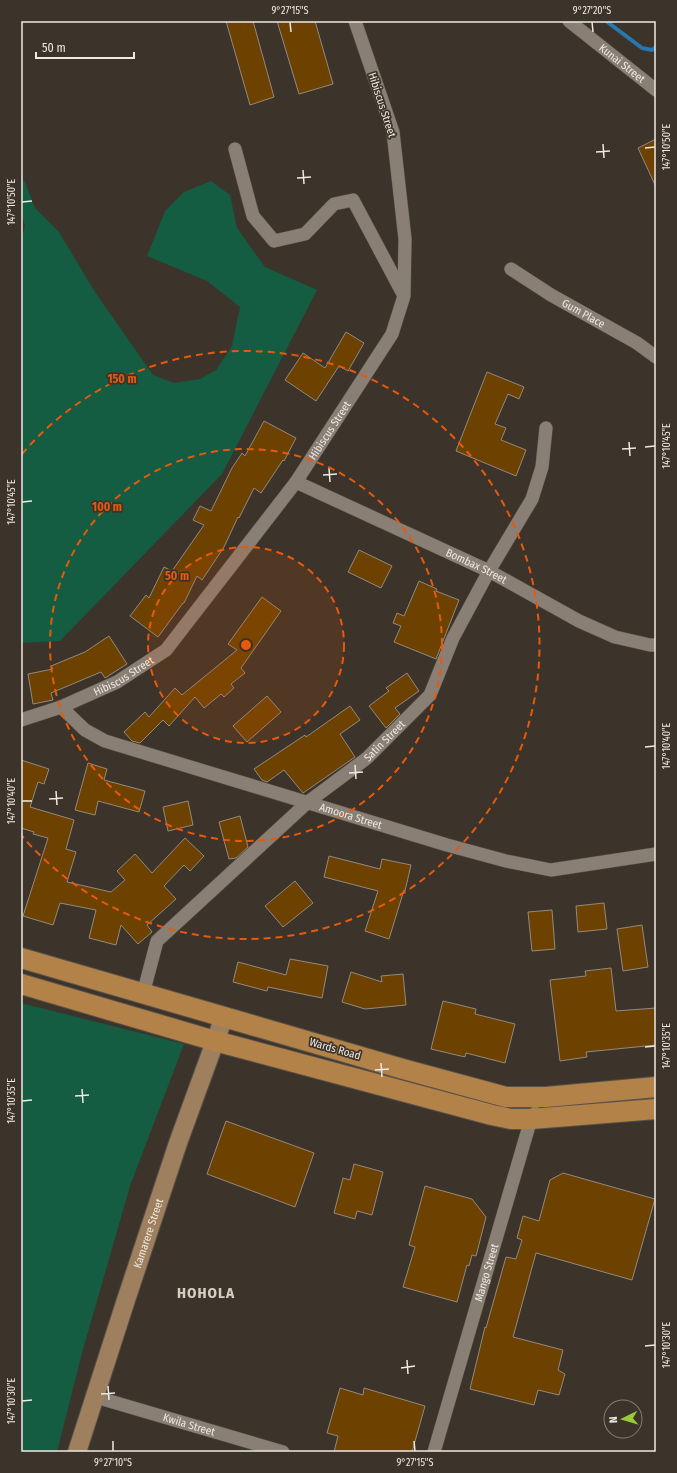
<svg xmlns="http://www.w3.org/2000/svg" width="677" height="1473" font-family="'Fira Sans Condensed',sans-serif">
  <rect width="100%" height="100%" fill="#3c342a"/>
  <path fill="#145c42" d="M24,180L35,208L59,232L95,292L153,375L174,383L200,379L216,370L232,346L240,307L207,281L147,256L165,211L184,192L211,181L230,195L237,228L265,267L317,290L222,474L60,641L21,643V240L25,226L21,211V184Z
    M21,1003L184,1044L130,1186L82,1353L57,1452H21Z"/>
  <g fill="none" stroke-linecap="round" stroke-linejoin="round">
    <path stroke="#2777b0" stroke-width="4" d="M606,21L642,48L652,50L656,47"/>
  </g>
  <path fill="#6d4200" stroke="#93897e" d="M226,21H253L274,97L250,105Z
    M277,21H315L333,84L299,94Z
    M656,139V187L638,148Z
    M346,332L364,343L348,371L339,366L316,401L285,380L303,353L325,368Z
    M487,372L524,387L519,399L508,394L495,424L506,428L501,440L526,450L516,476L456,451Z
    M264,421L296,438L284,461L283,460L261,493L254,488L239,518L238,517L224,547L202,580L197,576L184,603H183L158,637L130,616L146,595L149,598L164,567L172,571L204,525L193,520L200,506L211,511L232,468L242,453L245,456Z
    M359,550L392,566L381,588L348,572Z
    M419,581L437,589L436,591L459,600L436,659L394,642L401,626L393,623L397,613L404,616Z
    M262,597L281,611L241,668L245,673L231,684L234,688L224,697L221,694L204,708L195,697L169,726L163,720L140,743L132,741L124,732L145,712L149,717L175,688L182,695L237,650L228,644Z
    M109,636L127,664L105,678L101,672L51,693L53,700L33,704L28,674L53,669L51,666L85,652Z
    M407,673L419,691L395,708L400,714L386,728L369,706L389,691L386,688Z
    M267,696L281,712L247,742L233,726Z
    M350,706L360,720L340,734L355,757L303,793L284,770L267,782L262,780L254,769L305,735L306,737Z
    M21,760L49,769L44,784L38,782L30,807L74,820L66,849L76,852L67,882L111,892L125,880L117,871L135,854L152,873L185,838L204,856L190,871L184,865L164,886L176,899L147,925L152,932L138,944L121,925L116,945L89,938L96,910L60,903L53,925L23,916L48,838L33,834L34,832L21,828Z
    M88,763L107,769L104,780L145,791L139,812L98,801L95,815L75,810Z
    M188,801L193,825L168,831L163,807Z
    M240,816L248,847L236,858L229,859L219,822Z
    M329,856L380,869L382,859L411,865L405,891L404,890L389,939L365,931L378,891L324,877Z
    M295,881L313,903L283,927L265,906Z
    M604,903L607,929L578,932L576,906Z
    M552,910L555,949L532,951L528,912Z
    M642,925L648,967L623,971L617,929Z
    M290,959L328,966L322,998L268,987L267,991L233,982L238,962L286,975Z
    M611,968L616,1011L656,1008V1045L586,1052L587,1057L560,1061L550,980L586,976L585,971Z
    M351,972L382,982L381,976L403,974L406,1005L365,1009L342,1002Z
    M443,1001L476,1009L475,1014L515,1024L505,1063L466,1053L465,1057L431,1049Z
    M226,1121L314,1153L295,1207L207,1174Z
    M354,1164L383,1172L372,1215L357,1211L355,1219L334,1213L343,1178L350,1180Z
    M563,1173L655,1199L632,1280L536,1253L513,1337L563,1350L558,1370L565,1374L559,1395L538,1390L534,1405L470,1389L485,1327L486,1328L506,1257L516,1259L522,1240L517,1238L523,1216L539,1221L550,1180Z
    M425,1186L472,1199L486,1217L476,1256L472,1255L469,1266L467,1265L457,1302L403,1287L415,1247L409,1245Z
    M340,1388L363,1395L364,1388L425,1406L412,1452H334L338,1436L327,1433Z"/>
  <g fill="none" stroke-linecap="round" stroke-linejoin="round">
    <defs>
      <g id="street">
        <path id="s1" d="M569,21L656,90"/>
        <path d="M235,149L253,216L274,241L305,234L334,204L353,200L403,294"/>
        <path id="s2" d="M511,269L551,295L637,343L656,357"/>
        <path id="s3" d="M296,482L489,571L579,621L615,637L650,645H656"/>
        <path id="s4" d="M61,707L85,730L105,741L447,845L506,861L551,870L656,854"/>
        <path id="s5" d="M21,720L61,707L117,682L166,650L296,482L392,334L404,296L405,239L393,132L355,21"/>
        <path id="s6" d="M143,994L157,941L308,802L367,758L430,695L453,638L489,571L532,499L542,467L546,428"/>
        <path id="s7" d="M96,1397L283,1452"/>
        <path id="s8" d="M434,1452L531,1119L535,1113"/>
      </g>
      <g id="secondary">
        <path id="s9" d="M77,1452L125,1303L178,1143L224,1017"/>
      </g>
      <path id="primary" d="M21,958L403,1069L506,1097H546L656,1087
        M21,984L215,1041L492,1115L511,1119H531L656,1109"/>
    </defs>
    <use href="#street" stroke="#585148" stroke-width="14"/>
    <use href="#secondary" stroke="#585148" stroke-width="20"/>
    <use href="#primary" stroke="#585148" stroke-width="22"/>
    <use href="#street" stroke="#897f74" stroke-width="13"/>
    <use href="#secondary" stroke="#9e805f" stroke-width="18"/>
    <use href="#primary" stroke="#b28249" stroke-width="20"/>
  </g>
  <path fill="none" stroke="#efe9e3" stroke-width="1.5" d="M290,22L291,32M592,22L593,32M603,144L604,158M645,148L655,147M596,152L610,151M303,170L304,184M297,178L311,177M22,202L32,201M629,442L630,456M645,447L655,446M622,449L636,448M329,468L330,482M323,475L337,474M22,502L32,501M645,747L655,746M355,765L356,779M349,773L363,772M56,791L57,805M49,799L63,798M22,801H32M645,1047L655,1046M381,1063L382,1077M375,1070L389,1069M82,1089L83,1103M75,1096L89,1095M22,1101L32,1100M645,1346L655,1345M407,1360L408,1374M401,1368L415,1366M108,1386L109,1400M101,1394L115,1393M22,1401L32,1400M113,1441V1451M414,1441L415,1451"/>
  <circle cx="246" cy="645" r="98" fill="#e8590c" fill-opacity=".12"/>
  <g fill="none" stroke="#e8590c" stroke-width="2" stroke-dasharray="7 5">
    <circle cx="246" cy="645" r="98"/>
    <circle cx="246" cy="645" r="196"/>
    <path d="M22 454A294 294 0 1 1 22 836"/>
  </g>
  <g text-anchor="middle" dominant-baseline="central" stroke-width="3.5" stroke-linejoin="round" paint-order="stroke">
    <g font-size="11" fill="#efe9e3" stroke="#3c342a">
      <text stroke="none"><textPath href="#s1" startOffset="68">Kunai Street</textPath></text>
      <text transform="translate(382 105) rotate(72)">Hibiscus Street</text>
      <text stroke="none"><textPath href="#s2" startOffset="85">Gum Place</textPath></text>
      <text stroke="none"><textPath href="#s5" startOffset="436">Hibiscus Street</textPath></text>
      <text stroke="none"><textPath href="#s3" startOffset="199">Bombax Street</textPath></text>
      <text stroke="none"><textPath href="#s5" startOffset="112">Hibiscus Street</textPath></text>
      <text stroke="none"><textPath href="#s6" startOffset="358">Satin Street</textPath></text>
      <text stroke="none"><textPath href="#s4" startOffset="313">Amoora Street</textPath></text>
      <text transform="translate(335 1049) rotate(16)">Wards Road</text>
      <text stroke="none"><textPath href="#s9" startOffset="230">Kamarere Street</textPath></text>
      <text stroke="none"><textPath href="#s8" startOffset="187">Mango Street</textPath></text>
      <text stroke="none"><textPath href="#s7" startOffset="97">Kwila Street</textPath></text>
    </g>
    <g font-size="15" font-weight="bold" letter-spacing="1" fill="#d8cdc1" stroke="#3c342a">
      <text x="206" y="1293">HOHOLA</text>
    </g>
  </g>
  <circle cx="246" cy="645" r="6" fill="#e8590c" stroke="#3c342a" stroke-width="2"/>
  <g font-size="12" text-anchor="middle" font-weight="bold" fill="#e8590c" stroke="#3c342a" stroke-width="3.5" stroke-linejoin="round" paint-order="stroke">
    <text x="122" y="383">150 m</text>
    <text x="107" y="511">100 m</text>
    <text x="177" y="580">50 m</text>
  </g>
  <rect width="677" height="1473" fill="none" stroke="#3c342a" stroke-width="44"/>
  <g transform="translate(623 1419) rotate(265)"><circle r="19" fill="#3c342a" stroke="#847c74"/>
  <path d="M0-3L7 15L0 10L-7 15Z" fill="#98cb37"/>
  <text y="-6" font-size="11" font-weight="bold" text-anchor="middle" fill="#efe9e3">N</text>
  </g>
  <path d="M36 52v6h98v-6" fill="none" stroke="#efe9e3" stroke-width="2"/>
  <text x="42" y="52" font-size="12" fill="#efe9e3" stroke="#3c342a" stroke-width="3" paint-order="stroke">50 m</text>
  <rect x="22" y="22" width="633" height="1429" fill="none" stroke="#efe9e3" stroke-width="1.5"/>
  <g font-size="10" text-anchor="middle" fill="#efe9e3">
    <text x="290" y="14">9°27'15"S</text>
    <text x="592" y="14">9°27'20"S</text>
    <text transform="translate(666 147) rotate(-90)" y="4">147°10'50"E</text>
    <text transform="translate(11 202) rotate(-90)" y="4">147°10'50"E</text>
    <text transform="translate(666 446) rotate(-90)" y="4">147°10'45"E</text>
    <text transform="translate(11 502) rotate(-90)" y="4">147°10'45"E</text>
    <text transform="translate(666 746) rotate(-90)" y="4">147°10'40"E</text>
    <text transform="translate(11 801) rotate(-90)" y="4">147°10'40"E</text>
    <text transform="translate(666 1046) rotate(-90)" y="4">147°10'35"E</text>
    <text transform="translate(11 1101) rotate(-90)" y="4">147°10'35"E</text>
    <text transform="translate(666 1345) rotate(-90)" y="4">147°10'30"E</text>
    <text transform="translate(11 1401) rotate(-90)" y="4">147°10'30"E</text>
    <text x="113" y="1466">9°27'10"S</text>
    <text x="415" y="1466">9°27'15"S</text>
  </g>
</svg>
